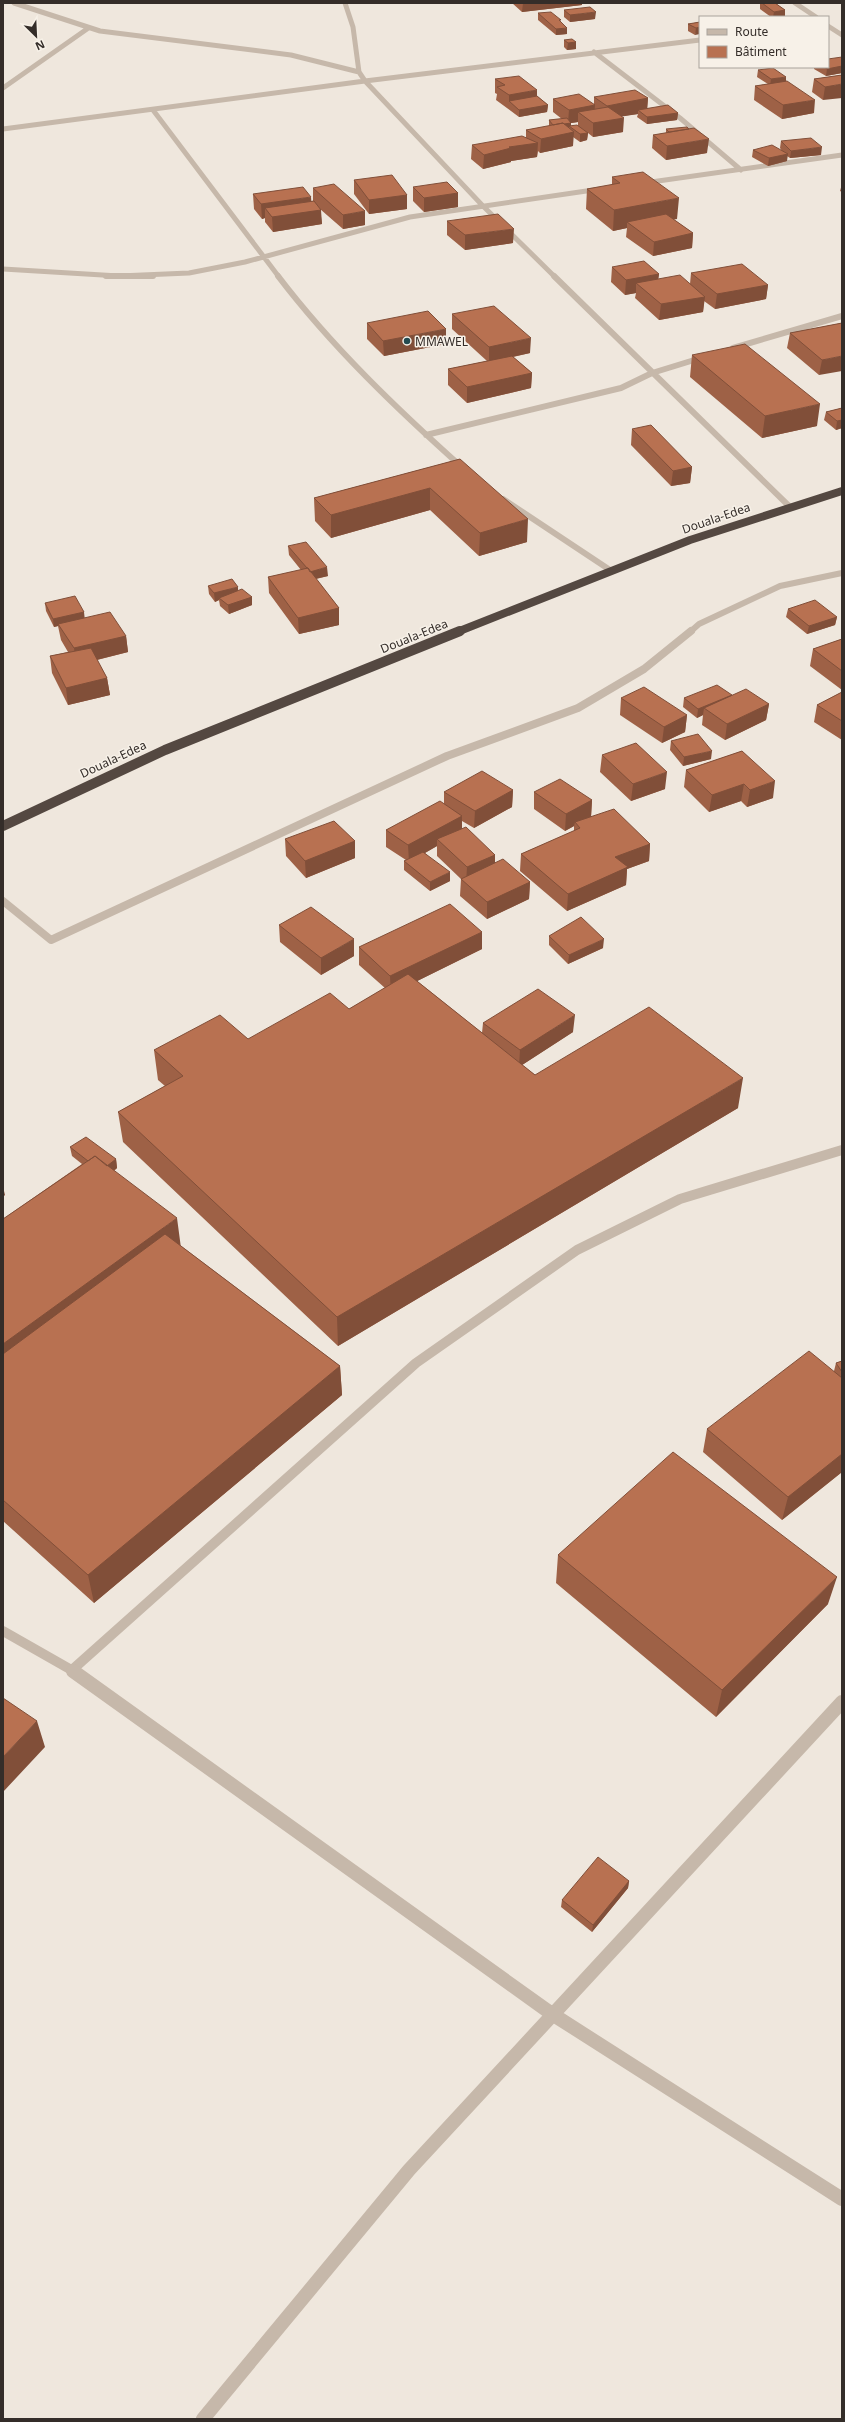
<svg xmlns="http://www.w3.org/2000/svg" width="845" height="2422" font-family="'Noto Sans',sans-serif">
  <rect width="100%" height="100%" fill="#efe7dd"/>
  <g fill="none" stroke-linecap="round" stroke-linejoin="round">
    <path stroke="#c6b8aa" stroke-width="5" d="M14,3L100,31L291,55L359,72
      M345,3L353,27L359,72L365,81L482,205L555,277
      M795,3L816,17
      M828,26L842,35
      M594,52L680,118L741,170
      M3,88L87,29
      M153,110L279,277
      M3,129L365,81L700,40
      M644,183L842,155
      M3,269L119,276L189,273L245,262L410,217L600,189"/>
    <path stroke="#c6b8aa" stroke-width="6" d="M106,276H153
      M278,276C332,347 398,410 464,469
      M554,276L789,506
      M733,348L842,316
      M426,435L621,388L652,373L704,357
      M503,499L610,570
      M690,632L699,624L780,586L842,573"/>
    <path stroke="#c6b8aa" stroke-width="8" d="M3,901L51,940L447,756L578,708L644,669L691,631"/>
    <path stroke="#c6b8aa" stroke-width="10" d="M3,1631L75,1672
      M72,1670L416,1363L577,1250L680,1199L842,1150"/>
    <path stroke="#c6b8aa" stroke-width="14" d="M73,1671L552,2014L842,2199
      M203,2419L409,2170L842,1702"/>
    <path stroke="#544841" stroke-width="8" d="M457,632L690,540L842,491"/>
    <path stroke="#544841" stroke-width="10" d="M3,826L165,750L460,631"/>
  </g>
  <path fill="#9e6146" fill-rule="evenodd" d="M512,3H582V5L522,12Z
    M760,3H775L785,10V17H771L760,9Z
    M564,10L595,19L570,22L564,17Z
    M538,13L561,22L567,34L556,35L538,20Z
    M700,22L695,35L688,31V24Z
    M564,40L576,42V49L567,50L564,47Z
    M842,57V73L826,76L814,69V67H828Z
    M758,70L786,81L814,113L782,119L754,100L755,86L768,84L757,77Z
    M842,75L823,100L812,92L814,79Z
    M495,79L537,96L548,105L547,112L519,117L496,100L497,94L495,93Z
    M594,97L648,98L647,108L678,113L677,120L647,124L637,117L638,114L622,116L623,132L593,137L588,133L587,140L580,142L573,137V146L540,153L538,151L537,157L511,161V162L483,169L471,159L472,145L526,138V130L549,126V120L562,119L553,112V99L594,104ZM578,122V126H571V123Z
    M666,129L707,153L666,160L652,148L653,135L666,133Z
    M781,141L821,155L790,158L787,156V161L768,166L752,157L753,150L782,151L780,148Z
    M612,177L677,219H673L693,233L692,248L653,256L626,237L627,228L613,231L586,209L587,189L612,185Z
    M354,180L407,195V209L369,214L354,194Z
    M842,184V192L840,191Z
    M413,187L458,193V207L424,212L413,201Z
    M313,188L365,225L343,229L320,209L322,224L273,232L265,222V218L262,219L254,209L253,194L311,201H313Z
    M447,221L513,243L465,250L447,235Z
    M612,267L659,274L658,279L690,284L691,273L768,285L766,299L715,309L704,301L703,312L659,320L635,298L636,293L625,295L611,282Z
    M452,314L530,353L513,357L532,373L531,388L467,403L448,385V369L487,361L452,329Z
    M367,323L446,344L384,356L367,339Z
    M842,323L819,375L787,348L790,333Z
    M692,355L817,426L762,438L690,377Z
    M842,408V428L836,430L824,420L826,412Z
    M632,429L692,467L690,483L671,486L631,445Z
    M460,459L527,542L479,556L430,510L331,538L315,521L314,498Z
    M288,546L328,576L316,579L339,608V625L299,634L269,593L268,577L301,570L289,555Z
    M208,586L238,591L252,597V605L229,614L220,606L219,600L215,602L209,594Z
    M45,603L84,612V618L126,636L128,652L97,660L107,678L110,695L68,705L52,673L50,656L68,652L61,640L58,626L54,627L46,611Z
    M788,609L837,617L835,625L807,634L786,617Z
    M842,639V690L810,666L813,649Z
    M842,692V740L814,722L817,705Z
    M732,695L769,704L766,720L725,740L702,725L703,715L697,718L683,707L684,698Z
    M621,698L687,715L685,732L662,743L620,715Z
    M671,741L711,759L683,766L670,750Z
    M742,751L773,798L747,807L741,801L709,812L684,787L686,770Z
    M602,755L665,789L631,801L600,772Z
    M513,790L512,807L474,828L462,821V829L495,855V863L530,882L529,899L487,919L460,896L461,879L437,856V846L425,853L450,881L430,891L404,870V861L406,860L386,847V830L444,804V792Z
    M534,792L592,800L591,817L650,844L649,861L627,869L626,885L567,911L520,871L521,854L574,831V826L565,831L534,809Z
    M285,839L355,841V858L306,878L286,856Z
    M279,925L354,956L321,975L280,942Z
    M482,932V949L417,981L482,1033L483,1023L573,1032L522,1065L535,1075L738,1108L338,1346L123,1142L118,1112L165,1086L158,1080L154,1050L248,1039L349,1009L385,988L359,965V947Z
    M549,936L603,948L568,964L549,945Z
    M70,1147L116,1159L117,1168L114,1171L181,1246L340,1366L342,1395L94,1603L3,1521V1219L82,1164L72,1156Z
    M842,1361V1472L782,1520L703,1452L707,1429L834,1371L836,1363Z
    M558,1555L828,1604L716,1717L556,1583Z
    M629,1881L628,1888L592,1932L561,1907L562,1900Z"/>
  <path fill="#814f39" d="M523,3H582V5L522,12Z
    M785,10V17H773L774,12Z
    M596,12L595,19L570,22V15Z
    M700,27V34L695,35L696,28Z
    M567,28V34L556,35V29Z
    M576,42V49L567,50L568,43Z
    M842,66V73L826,76L827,69Z
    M786,77V84L770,86L771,79Z
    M842,84V98L823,100L825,87Z
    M537,90V103L509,101V95Z
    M648,98L647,112L638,110V114L606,119L607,106Z
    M815,100L814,113L782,119L783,105Z
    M548,105L547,112L519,117V110Z
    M595,105L594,119L578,112V122L571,123V127L569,126V130L554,126L568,123L569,110Z
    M678,113L677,120L647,124V117Z
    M624,118L623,132L593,137V123Z
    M574,132L573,146L540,153L541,139Z
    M588,133L587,140L580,142V134Z
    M709,139L707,153L666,160L667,146Z
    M538,143L537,157L511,161V162L483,169L484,155L509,147Z
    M822,147L821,155L790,158L791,151Z
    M788,154L787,161L768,166L769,158Z
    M458,193V207L424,212V198Z
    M407,195V209L369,214V200Z
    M311,197L312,211L321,210L322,224L273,232L272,217L265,208V218L262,219L261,204Z
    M679,198L677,219L634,227L627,222V228L613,231L614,210Z
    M365,211V225L343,229V215Z
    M514,229L513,243L465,250V235Z
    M693,233L692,248L653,256L654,242Z
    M659,274L657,289L636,283V293L625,295L626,280Z
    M768,285L766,299L715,309L717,294Z
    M705,297L703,312L659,320L661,304Z
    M446,329V344L384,356L383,341Z
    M531,338L530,353L489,362V347Z
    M842,356V371L819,375L822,360Z
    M532,373L531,388L467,403V387Z
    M820,404L817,426L762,438L765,416Z
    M842,420V428L836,430L837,421Z
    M692,467L690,483L671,486L673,471Z
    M430,488V510L331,538V515Z
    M528,519L527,542L479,556L480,533Z
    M327,567L328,576L310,580V572Z
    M238,587V595L219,598V600L215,602L214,593Z
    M252,597V605L229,614L228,605Z
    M339,608V625L299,634L298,618Z
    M84,612L85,621L58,624V626L54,627L53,619Z
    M837,617L835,625L807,634L809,626Z
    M126,636L128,652L76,665L74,648Z
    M107,678L110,695L68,705L66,688Z
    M732,695L730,704L704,708L703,715L697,718L698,709Z
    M769,704L766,720L725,740L727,724Z
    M687,715L685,732L662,743L664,727Z
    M712,751L711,759L683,766L684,757Z
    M667,772L665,789L631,801L633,784Z
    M775,781L773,798L747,807L750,790Z
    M744,784L741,801L709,812L712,795Z
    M513,790L512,807L474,828L475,811Z
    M592,800L591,817L575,822L574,826L565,831L566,814Z
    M462,816V833L437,839V846L409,862L408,845Z
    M355,841V858L306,878L305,861Z
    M650,844L649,861L627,869L626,885L567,911L568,894L615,857Z
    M495,855V872L466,884L467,867Z
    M450,872V881L430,891V882Z
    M530,882L529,899L487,919V902Z
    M482,932V949L391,994L390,976Z
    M354,939V956L321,975V958Z
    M604,939L603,948L568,964L569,955Z
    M575,1015L573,1032L519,1067L520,1050Z
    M743,1078L738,1108L338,1346L337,1317Z
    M116,1159L117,1168L102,1179L101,1170Z
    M3,1187L5,1195L3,1197Z
    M177,1218L181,1248L3,1379V1344Z
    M340,1366L342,1395L94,1603L88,1575Z
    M842,1454V1472L782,1520L788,1497Z
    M837,1577L828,1604L716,1717L722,1690Z
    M37,1721L45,1747L3,1792V1757Z
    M629,1881L628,1888L592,1932L593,1925Z"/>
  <path fill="#b87151" stroke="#814f39" d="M762,3H775L785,10L774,12Z
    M590,7L596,12L570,15L564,10Z
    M551,12L561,20H559L567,28L556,29L538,13Z
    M700,22V27L696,28L688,24Z
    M572,39L576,42L568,43L564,40Z
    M842,57V66L827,69L824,67H828V59Z
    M773,68L786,77L771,79L758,70Z
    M842,75V84L825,87L814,79Z
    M519,76L537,90L509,95L497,87L505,85L495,79Z
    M787,81L815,100L783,105L755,86Z
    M635,90L648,98L607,106L594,97Z
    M579,94L595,105L569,110L553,99Z
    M537,96L548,105L519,110L509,101Z
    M668,105L678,113L647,117L638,110Z
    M608,107L624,118L593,123L578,112Z
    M567,118L571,123L564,124L563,123L553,125L549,120Z
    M563,123L574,132L541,139L526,130Z
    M577,125L588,133L580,134L569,126Z
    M687,127L689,129L669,132L666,129Z
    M694,128L709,139L667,146L653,135Z
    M522,136L538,143L509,147L511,148L484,155L472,145Z
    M811,138L822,147L791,151L781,141Z
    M772,145L788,154L769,158L753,150Z
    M643,172L679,198L614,210L587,189L620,183L612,177Z
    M392,175L407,195L369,200L354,180Z
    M447,182L458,193L424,198L413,187Z
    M334,184L365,211L343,215L313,188Z
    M303,187L311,197L261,204L253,194Z
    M314,201L321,210L272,217L265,208Z
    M498,214L514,229L465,235L447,221Z
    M666,214L693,233L654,242L627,222Z
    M644,261L659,274L626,280L612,267Z
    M742,264L768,285L717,294L691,273Z
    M680,275L705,297L661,304L636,283Z
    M494,306L531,338L489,347L452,314Z
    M428,311L446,329L383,341L367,323Z
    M842,323V356L822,360L790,333Z
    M745,344L820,404L765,416L692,355Z
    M512,356L532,373L467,387L448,369Z
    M842,408V420L837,421L826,412Z
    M651,425L692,467L673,471L632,429Z
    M460,459L528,519L480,533L430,488L331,515L314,498Z
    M306,542L327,567L310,572L308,568H307L288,546Z
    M308,568L339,608L298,618L268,577Z
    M232,579L238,587L214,593L208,586Z
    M242,589L252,597L228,605L219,598Z
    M75,596L84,612L53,619L45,603Z
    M815,600L837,617L809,626L788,609Z
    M110,612L126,636L74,648L58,624Z
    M842,639V671L813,649Z
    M91,648L107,678L66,688L50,656Z
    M717,685L732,695L698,709L684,698Z
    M644,687L687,715L664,727L621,698Z
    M746,689L769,704L727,724L704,708Z
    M842,692V721L817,705Z
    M698,734L712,751L684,757L671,741Z
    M636,743L667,772L633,784L602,755Z
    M742,751L775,781L750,790L744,784L712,795L686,770Z
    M482,771L513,790L475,811L444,792Z
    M560,779L592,800L566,814L534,792Z
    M440,801L462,816L408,845L386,830Z
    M614,809L650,844L615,857L628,867L568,894L521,854L580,828L575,822Z
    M334,821L355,841L305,861L285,839Z
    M466,827L495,855L467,867L437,839Z
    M423,852L450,872L430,882L404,861Z
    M503,859L530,882L487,902L461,879Z
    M450,904L482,932L390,976L359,947Z
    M311,907L354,939L321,958L279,925Z
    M581,917L604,939L569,955L549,936Z
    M408,974L535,1075L649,1007L743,1078L337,1317L118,1112L183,1076L154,1050L220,1015L248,1039L330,993L349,1009Z
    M538,989L575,1015L520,1050L483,1023Z
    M86,1137L116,1159L107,1166L95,1156L88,1161L70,1147Z
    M95,1156L177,1218L3,1344V1219Z
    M165,1234L340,1366L88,1575L3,1500V1354Z
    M809,1351L842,1378V1454L788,1497L707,1429Z
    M842,1361V1372L836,1363Z
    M673,1452L837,1577L722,1690L558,1555Z
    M3,1698L37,1721L3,1757Z
    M598,1857L629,1881L593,1925L562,1900Z"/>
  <circle fill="#234b51" stroke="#f7f1e8" stroke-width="1.5" cx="407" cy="341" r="4"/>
  <g text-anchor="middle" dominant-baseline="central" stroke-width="3" stroke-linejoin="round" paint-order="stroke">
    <g font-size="12" fill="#342d29" stroke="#f7f1e8" text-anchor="start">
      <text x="415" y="341">MMAWEL</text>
    </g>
    <g font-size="12" fill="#342d29" stroke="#f7f1e8">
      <text transform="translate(716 518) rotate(-19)">Douala-Edea</text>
      <text transform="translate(414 636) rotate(-22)">Douala-Edea</text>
      <text transform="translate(113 759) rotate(-25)">Douala-Edea</text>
    </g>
  </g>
  <rect width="845" height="2422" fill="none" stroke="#342d29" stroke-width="8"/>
  <rect x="699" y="16" width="130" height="52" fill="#f7f1e8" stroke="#a9a39c"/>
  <rect x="707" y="29" width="20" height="6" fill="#c6b8aa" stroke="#a9a39c"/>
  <text x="735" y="36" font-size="12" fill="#342d29">Route</text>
  <rect x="707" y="46" width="20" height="12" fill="#b87151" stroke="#a9a39c"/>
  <text x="735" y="56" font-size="12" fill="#342d29">Bâtiment</text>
  <g transform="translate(36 36) rotate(156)" stroke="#f7f1e8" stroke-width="3" paint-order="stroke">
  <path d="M0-3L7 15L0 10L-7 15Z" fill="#342d29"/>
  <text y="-6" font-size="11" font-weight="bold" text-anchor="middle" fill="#342d29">N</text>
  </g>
</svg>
